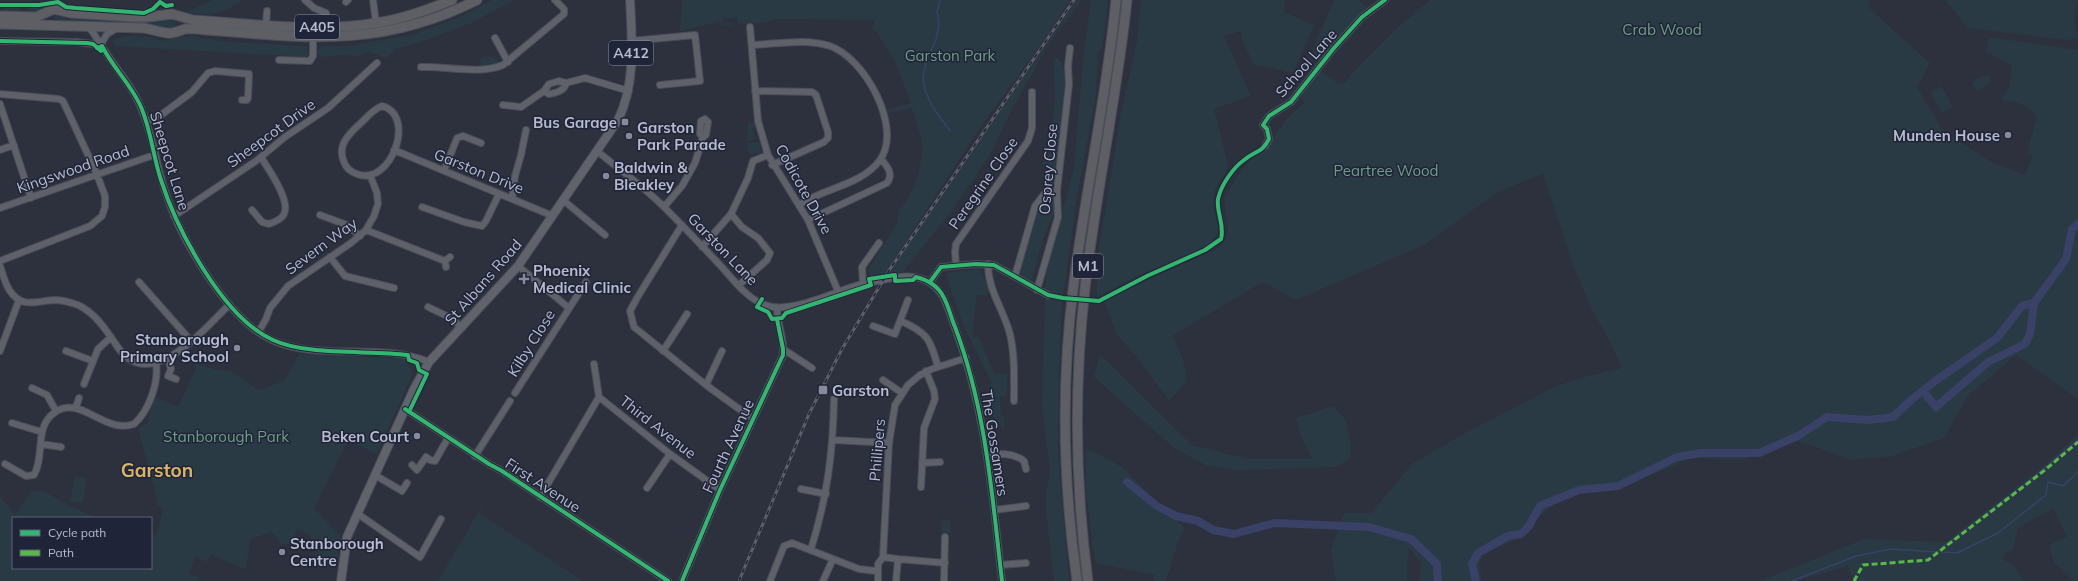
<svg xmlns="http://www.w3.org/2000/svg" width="2078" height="581" font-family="Mulish,sans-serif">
  <rect width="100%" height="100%" fill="#2d303d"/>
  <path fill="#2a3a44" d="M214,0H242C220,15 213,16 186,12Z
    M492,0H514L471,23L418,43L397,48L387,58L368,52L359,56L342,55L320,57L317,53V50L322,46H348L415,34L457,18Z
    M682,0H1070L1039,47L979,129L884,275L870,278L869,268L897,223L899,209C913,197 923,166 922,147C921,134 916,120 912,108L888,113L886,110L911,103L896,63L876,31L872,29L875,20L774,19L764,23L738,24L737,17L723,19V23L732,22V25L721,26L720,21L680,31Z
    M1077,0H1082L1048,45L1010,113L990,155L949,214L903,272L889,275L898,259Z
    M1091,0H1108L1102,51H1098L1096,95L1077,197L1062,303L1059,376L1058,455L1069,581H1054L1046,511V495L1050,470L1042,406L1046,271L1074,168L1083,60Z
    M1141,0H1285L1284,12L1314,25L1293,73L1265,66L1254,65L1242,40L1241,31L1224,36L1251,96L1214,109L1228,164C1227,175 1218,181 1215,191C1206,214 1231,226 1206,248L1137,276L1097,297L1096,268L1121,113L1137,42Z
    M1334,0H1358L1370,10L1352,22L1318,63L1314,61L1313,49Z
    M1430,0H1869L1870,9L1930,63L1917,87L1943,131L1991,162L2025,175L2033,155L2027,153L2037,117C2027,103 2017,102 2001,99L2009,89L2012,66L1991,54L1986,53L1989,37L2078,50V399L2016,355L1968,396L1944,438L1892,456L1851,460L1808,444L1795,441L1741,460L1691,458L1620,489L1577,494L1550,507L1536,520L1528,533L1483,555L1480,564L1481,581H1419L1421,563L1409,548L1407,568V581H1336L1331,550L1344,513H1371L1412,464L1467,432L1556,386L1588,376L1622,368L1605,332L1592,311L1574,267L1543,174L1499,191L1424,245L1296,300L1263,282L1173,335L1183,360L1187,381L1169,401L1139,359L1116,334L1104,299L1217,249L1227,239L1228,228L1224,200L1235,179L1258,150L1275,135L1286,119L1304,103L1302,97L1319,70L1339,84H1343C1370,53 1398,26 1430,0Z
    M1946,0H2078L2074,19L2078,38L2068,40L1967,28Z
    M49,4L39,13H31L25,6Z
    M5,6H18L24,12H0Z
    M53,13L132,19V23H142V25L57,20L53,18Z
    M170,18L175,20L176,24L173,28L144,25V21Z
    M133,35L151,37L161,41L190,36L229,42L307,46L308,57L115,46L113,41L116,38Z
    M485,56L494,57L501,64L482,67L479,58Z
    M1054,57L1062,62L1067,85L1056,206L1041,245L1031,283L1021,276L1020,269L1035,215L1048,199L1050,170L1042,164L1049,153L1055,103Z
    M1983,75L1990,76L1991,82L1979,90H1976L1972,82Z
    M1941,86L1953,107L1942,113L1930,92Z
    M748,123H755V127L752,128L755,140L747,141Z
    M760,142L761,153L757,155L756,152L751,155L748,151L747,143Z
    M980,269L990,292L986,295H976C976,309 973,323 973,337H979L994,374H1007V396L1000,397L1001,417H1004V430L992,415L991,382L963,324L945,273Z
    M195,343L194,355L197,364L218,370L231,371L257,389L266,388L285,380L299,354L405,359L413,373L377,454L351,442H347L314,508L340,536L337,561L332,564L316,562L314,559L317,546L309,535L298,529L294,533L298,539L296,544H282L271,532L250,539L246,570L211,554L207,562L195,557L189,573L200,578L199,581H0V496L15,515L31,492L42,490L67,505L99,518H13V568H151V534L156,536L163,509L157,505L156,495L138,428L147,424L154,397L178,407L196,368L193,355Z
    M1100,354L1192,445L1249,459H1312L1301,436L1296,418L1333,406L1345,419L1351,443V454L1348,460L1336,467L1236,470L1205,465L1173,447L1094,377Z
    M2078,435V581H2074L2054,563L2049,545L2067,537L2053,508L2018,528L2013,549L2004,554L2003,559L2012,564L2024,581H1853L1848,566L1796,581H1760L1864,539L1946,542L2041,468Z
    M1086,448L1122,467L1185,529L1179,539L1166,581H1153L1155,575L1095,563L1086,491Z
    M75,476L87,478L83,503L70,501Z
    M495,483L479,513L583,581H438Z
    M941,520H950L951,533H941Z"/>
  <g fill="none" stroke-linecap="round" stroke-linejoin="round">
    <path stroke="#394167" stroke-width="1.5" d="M940,0L937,12L939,24L936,40L927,59L923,77L925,90L932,106L950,131
      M1942,552L1957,553L1998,533L2046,495L2048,482L2063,486L2078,472
      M1792,581L1856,556L1891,549L1937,552L2028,482L2078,440"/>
    <path stroke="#394167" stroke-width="8" d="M1923,391L1936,407L1988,362L2025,344L2030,334L2034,303
      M1127,482L1157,506L1176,516L1198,521L1213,530L1234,534L1274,523L1369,527L1411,539L1437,564L1438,581
      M1476,581L1472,564L1478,553L1508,536L1521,534L1529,526L1540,506L1579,490L1618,486L1677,457L1701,453H1759L1798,436L1827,417L1868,420L1893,417L1910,401L1935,381L1997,338L2022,306L2034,303L2066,259L2072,229L2078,224"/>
    <defs>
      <path id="minor" d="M53,0L54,9
        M305,0L314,8L326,13L327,27
        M373,0L376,23
        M346,2L348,0
        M266,25L267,11
        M88,26C95,34 99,43 105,51C118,72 135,89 143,113C154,140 157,170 167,197C182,241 229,322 274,341C322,361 380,342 429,362
        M750,27L758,121L768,155L808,220L838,291
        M495,38L508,62
        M0,41L76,42L93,44
        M631,41L695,35L700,81L660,85
        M101,44L107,34L117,28
        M752,45C777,44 806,38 830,46C865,58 903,128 880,160C862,185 824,188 799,205
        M279,60L310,61L313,56V38
        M421,67C447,66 479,75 503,65L564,14V9L555,0
        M544,91L549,94C556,93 565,91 566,83
        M755,91L812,92L816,95L828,132V138L824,142L772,165
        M0,94L59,99L63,101L96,172L105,196V207L102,216L90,226L0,261
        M0,104L31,198
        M503,105L521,107L544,91L549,84L559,81L566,83L585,78L629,91
        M382,106C417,115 391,187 357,174C351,172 346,168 344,162C336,144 351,132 363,121C369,115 374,109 382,106Z
        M146,121L157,118L192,92L208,73L215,71L249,74L248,98L247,100H242
        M1265,146L1269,139L1267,129L1263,125L1269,116L1291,102L1334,48L1362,17L1385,0
        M0,150L14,145
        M394,150L553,216
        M597,151C620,170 644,187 665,208C684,227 702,246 720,265C733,279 746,298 765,305C792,316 841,287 871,282C890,279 913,271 930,283C945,292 948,310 954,325C986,410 992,492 1002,581
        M444,171L457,138L463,136L481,143
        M512,199L515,176L521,155L526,130
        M563,200L605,235
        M422,207L464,222L482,226L486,221L499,194
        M664,207L682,186L695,163L703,137L706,135L708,122L705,119L701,121L700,134L703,137
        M0,208L154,155
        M252,210L262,222L269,224C275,222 282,219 284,214C291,200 268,169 261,157
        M731,214L742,227L758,238L770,253L767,260L739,285
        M320,215L347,225L360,236
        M174,216L256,161L285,137L328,108L377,63
        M808,220L887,183C894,174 887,166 881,159
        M682,225L637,298L630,311L634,327L706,385L753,419
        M366,230L445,261
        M702,247L731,214L748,178L753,161L768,155
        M330,257L345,276L394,288
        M988,264C988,291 1003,308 1010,334C1015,356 1014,378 1014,401
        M956,265L955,252L956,244L1028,141L1032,128V92
        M0,266C3,274 5,284 10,291C22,309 37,301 54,300C62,300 70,302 78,305C96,313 108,333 119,349C152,393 205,328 229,305
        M518,266L569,308
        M446,267L445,261L450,257
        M1015,276L1035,206L1046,192
        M139,282L191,341
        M930,282L941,267L976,264L994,265L1048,295
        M863,284L862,267L879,243
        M1037,290L1058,217L1057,191L1069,84L1068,66L1070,48
        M428,307L451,318L462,328
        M901,321C928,333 930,339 938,367
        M873,326L895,334L908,300
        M259,331L266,319L270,308L288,286L351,243L366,230L374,216L378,204L377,193L370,175
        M783,349L812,368
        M0,351L19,300
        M66,351L93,361
        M663,351L687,314
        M168,359L171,369L168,376L176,379
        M594,364L599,397
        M883,380L902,393
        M84,384L98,349L111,337
        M706,385L722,351
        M32,388L47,395L56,411
        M515,393L586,282
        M599,397L670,454L720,490
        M76,407L79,398
        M405,409L489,464L502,471L668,581
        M12,423L42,432
        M833,440L889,443
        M41,444L61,447
        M988,455C1000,453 1014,453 1024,461L1026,469
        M475,456L510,401
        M922,463L940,462
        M5,464L26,476L34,475C45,456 34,427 54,413C80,393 104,435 134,424C149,411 159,382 156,363
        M412,465L417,470L426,457L430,460L435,461L448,438
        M375,475L402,491L407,483
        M921,487L924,428L935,399L934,391L926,371
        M647,488L670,454
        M801,489L826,494
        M540,497L599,397
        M994,510L1026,506
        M358,514L420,557L441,519
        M811,549C827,498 833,453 834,399
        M883,557L889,443L895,405L908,385L920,375L932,369L966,358
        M898,559L945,563
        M1000,565L1026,563
        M682,581L720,490L783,355C785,340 777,324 777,309
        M770,581L784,546L792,543L859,569L876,571
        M823,581L833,559
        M878,581V564L883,557L898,559L896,581
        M944,581L945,537"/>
      <path id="major" d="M341,581L347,537L414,389L429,362L518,266L618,120C636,84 632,39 630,0"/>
      <path id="highway" d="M0,16L36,17L54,9L71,13L134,17H148L172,14L193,20C251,24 320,33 376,23C403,19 427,10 452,0
        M0,24L143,28C151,29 159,32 167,33C173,34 179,31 185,29C192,28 199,29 206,30C308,38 381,48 477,0
        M1077,581C1063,483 1061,380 1074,282C1086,188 1107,95 1116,0
        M1088,581C1075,484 1074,385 1085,288C1096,191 1117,97 1127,0"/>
    </defs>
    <use href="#minor" stroke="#4a4c56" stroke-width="8"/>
    <use href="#major" stroke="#484b57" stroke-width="10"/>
    <use href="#highway" stroke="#4a4d59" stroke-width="11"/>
    <use href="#minor" stroke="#5e606a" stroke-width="6"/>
    <use href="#major" stroke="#60626c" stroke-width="8"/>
    <use href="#highway" stroke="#5e5f64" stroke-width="9"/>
    <defs>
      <path id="rail" d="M739,581L809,414L842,349L890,269L1074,0"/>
    </defs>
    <use href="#rail" stroke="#5c5e68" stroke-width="3"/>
    <use href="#rail" stroke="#1f2439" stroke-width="1.5" stroke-dasharray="4.5" stroke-linecap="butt"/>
    <path stroke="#58b947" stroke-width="3" stroke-dasharray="6 3" stroke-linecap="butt" d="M1854,581L1863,565L1928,560L2045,470L2078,442"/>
    <defs>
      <path id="cycleway" d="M0,5H39L58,2L66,7L76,8L144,13L153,9L160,2L166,6L172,5
        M0,41L87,43L93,44L101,51
        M97,48L102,46C113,68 131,84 141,107C151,130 153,156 161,180C177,230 223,318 273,340C307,356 369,350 408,355L409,360L417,363L419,370L427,374L409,412
        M930,282L941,267L976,264L994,265L1048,295L1063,298L1099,301L1147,276L1205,250L1221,239C1225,225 1216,212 1218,199C1221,185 1233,168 1244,160C1255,151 1262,153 1269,139L1267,129L1263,125L1269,116L1291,102L1334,48L1362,17L1385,0
        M762,299L757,307L768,312L772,319L782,318L786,313L871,285L869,279L895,275V281L913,280L916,277C928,280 939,287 944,298C949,307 951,318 955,327C986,409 992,495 1002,581
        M405,409L489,464L502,471L668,581
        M682,581L720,490L783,355V349L777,319"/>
    </defs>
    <use href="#cycleway" stroke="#1f2439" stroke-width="6"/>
    <use href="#cycleway" stroke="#33b770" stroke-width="4"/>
  </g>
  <g fill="#878a9b" stroke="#1f2439" stroke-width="1.5">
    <rect x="621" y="118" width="8" height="8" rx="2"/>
    <circle cx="2008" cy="135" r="4"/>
    <circle cx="629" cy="136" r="4"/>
    <circle cx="606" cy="176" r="4"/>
    <path d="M522 273h4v4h4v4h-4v4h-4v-4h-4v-4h4z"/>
    <circle cx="237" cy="348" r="4"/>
    <rect x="818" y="385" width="10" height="10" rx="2"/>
    <circle cx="417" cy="436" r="4"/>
    <circle cx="282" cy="552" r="4"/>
  </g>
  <g text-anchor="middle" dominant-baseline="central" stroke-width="3" stroke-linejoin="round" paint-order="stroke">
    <g fill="#1f2439" stroke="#8a8ea1" stroke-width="1">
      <rect x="295" y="15" width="44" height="24" rx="3"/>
      <rect x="609" y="41" width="44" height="24" rx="3"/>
      <rect x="1073" y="254" width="30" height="24" rx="3"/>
    </g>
    <g font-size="14" font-weight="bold" fill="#b8bbcd">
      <text x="317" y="27">A405</text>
      <text x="631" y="53">A412</text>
      <text x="1088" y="266">M1</text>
    </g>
    <g font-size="15" fill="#6f9e85" stroke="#1f2439">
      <text x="1662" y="29">Crab Wood</text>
      <text x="950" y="55">Garston Park</text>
      <text x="1386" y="170">Peartree Wood</text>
      <text x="226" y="436">Stanborough Park</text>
    </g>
    <g font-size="15" fill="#b8bbcd" stroke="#1f2439">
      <text transform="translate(1306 63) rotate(-49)">School Lane</text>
      <text transform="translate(271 133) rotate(-36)">Sheepcot Drive</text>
      <text transform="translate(170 161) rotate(73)">Sheepcot Lane</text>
      <text transform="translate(73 169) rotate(-19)">Kingswood Road</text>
      <text transform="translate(1048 169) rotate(-85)">Osprey Close</text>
      <text transform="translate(479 171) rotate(22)">Garston Drive</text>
      <text transform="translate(983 183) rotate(-55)">Peregrine Close</text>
      <text transform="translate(804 189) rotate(61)">Codicote Drive</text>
      <text transform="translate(321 246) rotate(-36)">Severn Way</text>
      <text transform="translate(723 249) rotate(46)">Garston Lane</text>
      <text transform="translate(483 282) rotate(-49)">St Albans Road</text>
      <text transform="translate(531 343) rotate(-58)">Kilby Close</text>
      <text transform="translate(658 427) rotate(38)">Third Avenue</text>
      <text transform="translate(995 443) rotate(81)">The Gossamers</text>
      <text transform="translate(728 446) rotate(-65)">Fourth Avenue</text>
      <text transform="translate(877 450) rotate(-85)">Phillipers</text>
      <text transform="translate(543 485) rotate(33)">First Avenue</text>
    </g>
    <g font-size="15" font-weight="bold" fill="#b8bbcd" stroke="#1f2439" text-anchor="start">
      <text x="617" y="122" text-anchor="end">Bus Garage</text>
      <text x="637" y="127">Garston<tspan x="637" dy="17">Park Parade</tspan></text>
      <text x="2000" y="135" text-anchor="end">Munden House</text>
      <text x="614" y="167">Baldwin &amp;<tspan x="614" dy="17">Bleakley</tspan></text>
      <text x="533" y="270">Phoenix<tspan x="533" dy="17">Medical Clinic</tspan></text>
      <text x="229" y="339" text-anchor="end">Stanborough<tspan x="229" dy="17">Primary School</tspan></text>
      <text x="832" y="390">Garston</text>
      <text x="409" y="436" text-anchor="end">Beken Court</text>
      <text x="290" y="543">Stanborough<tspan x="290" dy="17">Centre</tspan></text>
    </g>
    <g font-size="19" font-weight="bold" fill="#d9b367" stroke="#1f2439">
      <text x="157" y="470">Garston</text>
    </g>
  </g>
  <rect x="12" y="517" width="140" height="52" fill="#1f2439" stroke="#5c6074"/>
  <rect x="20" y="530" width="20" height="6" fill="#33b770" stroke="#5c6074"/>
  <text x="48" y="537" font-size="12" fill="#b8bbcd">Cycle path</text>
  <rect x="20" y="550" width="20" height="6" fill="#58b947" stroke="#5c6074"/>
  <text x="48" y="557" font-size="12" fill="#b8bbcd">Path</text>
</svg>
